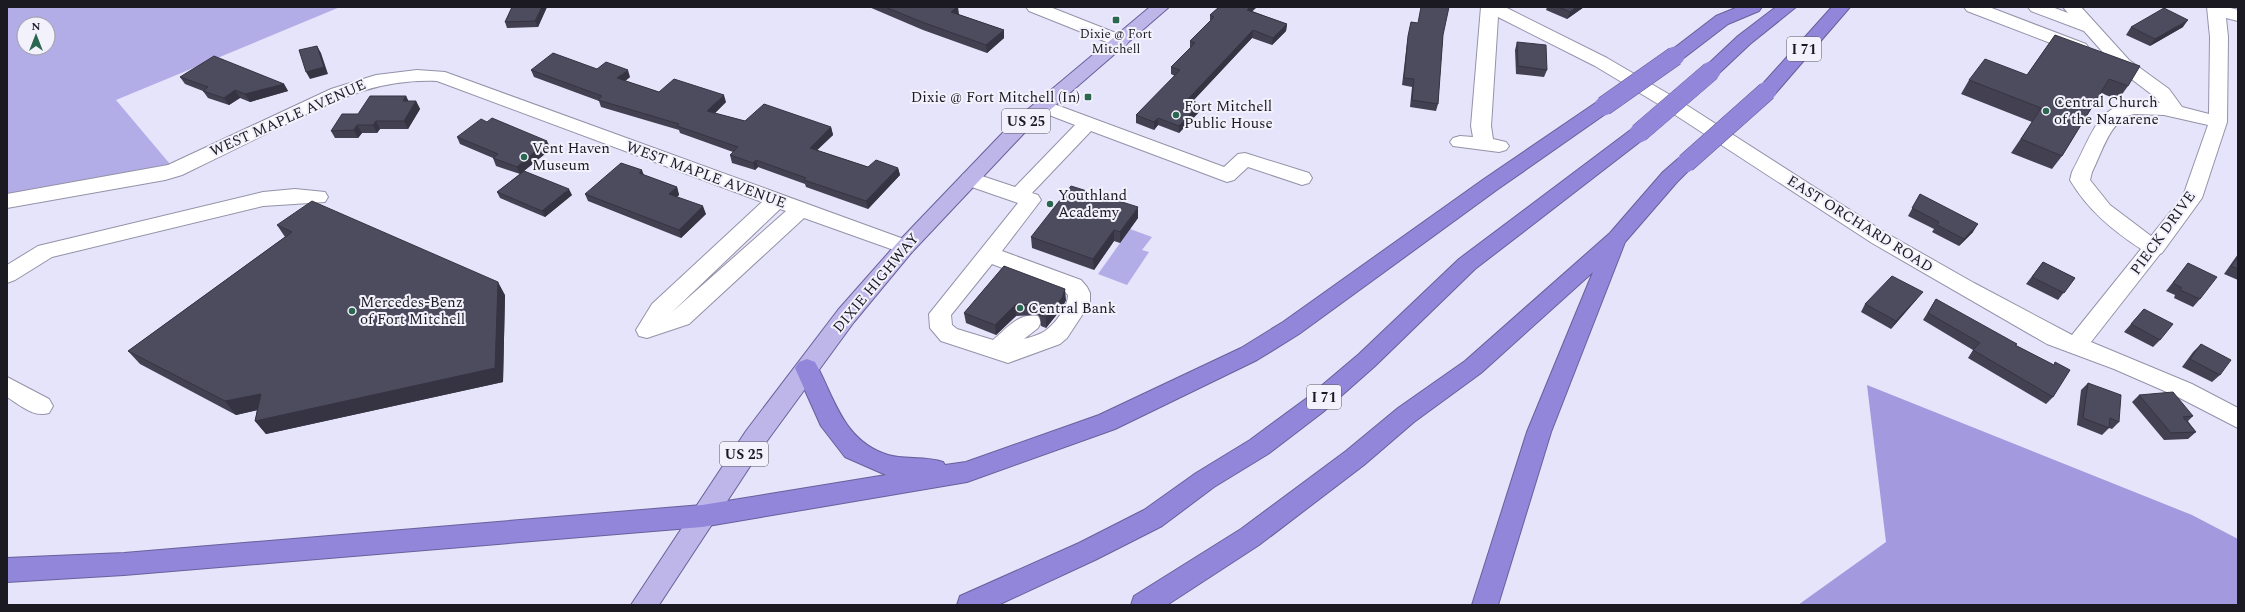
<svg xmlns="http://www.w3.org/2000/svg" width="2245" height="612" font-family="Spectral,serif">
  <rect width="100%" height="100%" fill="#e5e4fb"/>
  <path fill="#b3ade7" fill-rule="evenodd" d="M7,7H340L116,100L175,170L7,201ZM24,24H48V48H24Z
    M1130,229L1152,237L1142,250L1149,252L1127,285L1098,274Z"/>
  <path fill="#a299df" d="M1867,385L2192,515L2238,539V605H1798L1886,542Z"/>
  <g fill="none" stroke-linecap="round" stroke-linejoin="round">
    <defs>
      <path id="minor" d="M1026,7H1050L1126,37L1129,41L1126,45H1114L1029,11Z
        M1481,7H1505L1607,58L1677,99L1886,233L1974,283L2072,335L2141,249C2112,230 2088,210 2070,180L2072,172C2097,126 2098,96 2160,103L2155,97L2117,68L2084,31L2031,11L2028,7H2052L2068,13L2063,7H2081L2129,60L2169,89L2182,107L2209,114L2210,37L2207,7H2227L2238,10V21L2226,18L2228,37L2227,122L2202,198L2162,253L2160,254L2091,342L2192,384L2238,408V428L2176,396L2114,369L2047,344L1872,243L1663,107L1595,66L1498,17L1491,126L1493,139L1506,142L1509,146L1506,150L1499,152L1453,146L1450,142L1453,138L1460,136L1473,137L1471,126ZM2134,114L2164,115L2208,125L2183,196L2151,236L2110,205L2090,180L2092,172C2102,153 2110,119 2134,114Z
        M1964,7H1989L2086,44L2089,48L2086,52H2074L1967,11Z
        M417,70L445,72L912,242L916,247L912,252L905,254L804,218L689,324L647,338L639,336L636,330L652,304L762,202L437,81C376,79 339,99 286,124C252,141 217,158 182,175L165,180L7,208V194L168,165L331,89L376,75ZM780,209L786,211L671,313Z
        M1043,100L1224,167L1238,154L1245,153L1309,173L1312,178L1309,183L1302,185L1248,167L1234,180L1227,182L1091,131L1032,193L1038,195L1041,200L1002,251L1081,280L1087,287L1090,293V303L1067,338L1060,344L1008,363L941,341L930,328L929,314L1018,203L963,184L960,179L963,174L970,172L1015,187L1075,125L1036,110L1034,106L1036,102ZM992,264L1065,292L1068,295C1068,307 1055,324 1045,331C1039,335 1031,337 1024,339L1038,328L1041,322L1038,316C1020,311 1005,330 993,340L957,329L952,325L951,315Z
        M295,189L325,192L328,197L325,202L263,206L52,257L15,280L7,283V265L38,246L263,192Z
        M7,377L49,399L53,406L49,413C34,418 20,405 7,397Z"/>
      <path id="major" d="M1150,7H1169L1028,129L912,252L854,322L764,445L659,605H631L746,431L838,310L898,242L1014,121Z"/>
      <path id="highway" d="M1738,7H1762L1759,11L1728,24L1681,60H1669L1666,56L1669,52L1716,16Z
        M1776,7H1796L1750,44L1717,75L1711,76L1705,75L1702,71L1705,67L1738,36Z
        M1832,7H1850L1774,95L1767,97L1760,95L1758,91L1760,87Z
        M1604,100L1611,102L1613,106L1611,110L1498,189L1299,334L1257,360L1115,429L967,482L702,527L124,575L7,582V558L124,553L702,505L886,475L845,457L821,426L795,368L799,362L807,359L815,362C835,399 843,441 888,455C905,460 925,456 943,462L945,465L966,462L1099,415L1241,348L1283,322L1484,179L1597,102Z
        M1639,127L1646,129L1649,133L1646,137L1475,269L1375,366L1323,412L1268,454L1214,487L1162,526L1097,559L998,605H957L960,596L1079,543L1144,510L1196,473L1250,440L1307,398L1359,354L1459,259L1632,129Z
        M1686,157L1693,158L1696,163L1677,182L1625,242L1551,432L1498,605H1472L1527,432L1593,272L1481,373L1414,422L1364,465L1259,545L1167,605H1131L1134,596L1241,529L1346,451L1398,408L1465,361L1610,233L1663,172L1679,158Z"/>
    </defs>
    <use href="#minor" stroke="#9492a8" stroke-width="2"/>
    <use href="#major" stroke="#68609a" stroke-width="2"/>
    <use href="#highway" stroke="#68609a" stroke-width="2"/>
    <use href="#minor" fill="#fff" fill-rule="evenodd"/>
    <use href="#major" fill="#beb6e9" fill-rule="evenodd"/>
    <use href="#highway" fill="#9286db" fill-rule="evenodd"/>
    <defs>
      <path id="highway-bridge" d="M1604,106L1675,56
        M1639,133L1711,71
        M1686,163L1767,91"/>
    </defs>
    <use href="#highway-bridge" stroke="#68609a" stroke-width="20" stroke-linecap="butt"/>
    <use href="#highway-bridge" stroke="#9286db" stroke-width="19"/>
  </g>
  <path fill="#424051" d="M512,7H547L538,27L507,28L505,22Z
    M869,7H958V14L1004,30V38L987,53L923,30Z
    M1219,7H1257L1252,11L1287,24L1286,31L1272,45L1252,38L1193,101L1200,104V111L1179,133L1158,125L1154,130L1136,123V115L1175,76L1171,74V67L1190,48V41L1210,21V15Z
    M1547,7H1584L1567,19L1546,10Z
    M1411,22L1443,35L1438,104L1436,111L1410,107L1412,87L1402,85L1407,43Z
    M2131,27H2183L2150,46L2126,35Z
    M2055,35L2128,86L2118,100L2101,93L2062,156L2052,169L2011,153L2032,122L1961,94L1969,80L2027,75Z
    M1517,42L1547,70L1544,77L1516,74L1515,50Z
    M597,69L630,77L625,81L659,92L726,102L715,113L745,121L831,127L833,135L817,150L868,167L898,168L900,175L868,209L806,187L805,184L758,167L755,170L732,163L730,155L733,152L680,133L679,130L601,107L599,101L534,77L531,70Z
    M180,77L284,84L288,91L250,102L240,98L229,105L208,98L203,91L185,84Z
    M406,96L408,101H416L420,109L408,129H380L377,133H362L358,138H335L331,131L358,114Z
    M457,137L551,149L524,171L572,195L545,217L500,198L497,192L520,174L496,166L493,158L460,144Z
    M643,175L677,187L679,195L677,197L706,214L681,238L588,201L585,194Z
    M1920,194L1973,232L1959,246L1932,232L1934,229L1908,216Z
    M1138,218L1120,243L1114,241L1094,270L1032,248L1031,237Z
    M277,225L505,295L503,382L266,434L255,421L257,410L236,415L140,364L128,351L285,237Z
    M2238,254V280L2224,274Z
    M2043,262L2075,278L2058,300L2026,284Z
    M2188,263L2200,299L2193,307L2174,298L2175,295L2166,291Z
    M1004,266L1066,300L1062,308L1046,328L1041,326L1040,318L1038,315L1016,316L996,335L966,323L964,313Z
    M1917,299L1891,329L1861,312L1865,304Z
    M1936,299L2015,345L2053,365V397L2046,404L1968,358L1973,350L1923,320Z
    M2144,309L2160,340L2153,347L2124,332Z
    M2201,344L2220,375L2212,382L2182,367L2193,352Z
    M2088,383L2119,422L2112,429L2109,428L2102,435L2077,425L2081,390Z
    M2139,395L2193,416L2188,421L2196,432L2188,439L2164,440L2132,402Z"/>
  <path fill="#363442" d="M542,7H547L538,27L535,21Z
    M957,7H958L959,14L952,19L951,12Z
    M1250,7H1257L1246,17L1247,10Z
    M1576,7H1584L1567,19L1570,12Z
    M2188,20L2183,27L2150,46L2155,39Z
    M1287,24L1286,31L1272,45L1273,38Z
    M1004,30V38L987,53L986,45Z
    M1253,30L1252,38L1187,107L1188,99Z
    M317,46L321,53L328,74L310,79L306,72Z
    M628,70L630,77L620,85L617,78Z
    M284,84L288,91L250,102L245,94Z
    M235,90L240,98L229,105L224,98Z
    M724,95L726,102L710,118L707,111Z
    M406,96L410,104L403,101Z
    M416,101L420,109L408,129L404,121Z
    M1200,104V111L1179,133V126Z
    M1158,118V125L1154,130V122Z
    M376,121L380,129L377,133L373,125Z
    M357,125L362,133L358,138L354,130Z
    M831,127L833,135L812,155L810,148Z
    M547,141L551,149L520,174L517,167Z
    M756,160L758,167L755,170L753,163Z
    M898,168L900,175L868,209L866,201Z
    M642,170L645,178L639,173Z
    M677,187L679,195L672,201L669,194Z
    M569,189L572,195L545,217L542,211Z
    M703,206L706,214L681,238L679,230Z
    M1138,207V218L1120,243V232Z
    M1978,224L1973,232L1959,246L1964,239Z
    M1114,230V241L1094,270L1093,259Z
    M498,282L505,295L503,382L266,434L255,421Z
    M1065,289L1066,300L1062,308L1046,328V317Z
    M1923,292L1917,299L1891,329L1896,321Z
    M1015,305L1016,316L996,335L995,325Z
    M261,394L271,407L236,415L225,401Z"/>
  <path fill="#4d4b5e" stroke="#363442" d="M512,7H542L535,21L505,22Z
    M885,7H957L951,12L1004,30L986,45L922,22Z
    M1219,7H1250L1247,10L1287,24L1273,38L1253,30L1188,99L1200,104L1179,126L1158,118L1154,122L1136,115L1180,70L1171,67L1195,43L1190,41L1214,17L1210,15Z
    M1421,7H1449L1443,35L1438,104L1412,100L1414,79L1404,78L1408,36L1411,22L1418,23Z
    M1559,7H1576L1570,12Z
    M2164,8L2188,20L2155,39L2131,27Z
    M2055,35L2137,65L2140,66L2128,86L2109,79L2062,156L2021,139L2041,108L1969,80L1985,59L2027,75Z
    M1517,42L1546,45L1547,70L1518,66Z
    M317,46L324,67L306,72L299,50Z
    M553,53L597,69L606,62L628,70L617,78L659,92L674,79L724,95L707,111L745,121L764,104L831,127L810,148L868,167L876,160L898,168L866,201L804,180L806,178L756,160L753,163L730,155L738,147L677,126L679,124L598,100L602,96L531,70Z
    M214,56L284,84L245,94L235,90L224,98L203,91L208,87L180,77Z
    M370,96H406L403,101H416L404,121H376L373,125H357L354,130L331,131L342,114H358Z
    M492,118L547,141L517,167L493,158L498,154L457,137L481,119L487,122Z
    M621,163L642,170L639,173L677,187L669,194L703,206L679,230L585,194Z
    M524,171L569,189L542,211L497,192Z
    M1071,186L1138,207L1120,232L1114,230L1093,259L1031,237Z
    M1920,194L1978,224L1964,239L1937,225L1939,222L1912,208Z
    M312,201L498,282L495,368L255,421L261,394L225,401L128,351L292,232L277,225Z
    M2238,257V269L2231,266Z
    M2043,262L2075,278L2064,293L2032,277Z
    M2188,263L2217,277L2200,299L2180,290L2182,288L2173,283Z
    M1004,266L1065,289L1062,298L1046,317L1040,315L1042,311L1037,304L1015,305L995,325L964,313Z
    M1892,276L1923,292L1896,321L1865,304Z
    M1936,299L2017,344L2015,345L2054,365L2055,362L2070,370L2053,397L1973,350L1980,343L1928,313Z
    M2144,309L2173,324L2160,340L2131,324Z
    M2201,344L2231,360L2220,375L2190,359Z
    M2088,383L2121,395L2119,422L2110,418L2109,428L2083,418Z
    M2173,392L2193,416L2183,417L2196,432L2171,433L2139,395Z"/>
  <g fill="#2b6651" stroke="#f3f2fc" stroke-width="1.5">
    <rect x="1112" y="16" width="8" height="8" rx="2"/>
    <rect x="1084" y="93" width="8" height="8" rx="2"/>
    <circle cx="2046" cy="111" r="4"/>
    <circle cx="1176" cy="115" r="4"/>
    <circle cx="524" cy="157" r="4"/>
    <circle cx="1050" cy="204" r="4"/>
    <circle cx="1020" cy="308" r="4"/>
    <circle cx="352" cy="311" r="4"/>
  </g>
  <g text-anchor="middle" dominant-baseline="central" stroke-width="4" stroke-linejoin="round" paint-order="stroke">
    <g font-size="13" fill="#1b1a22" stroke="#f3f2fc">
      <text x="1116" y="34">Dixie @ Fort<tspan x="1116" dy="15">Mitchell</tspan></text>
    </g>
    <g fill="#f3f2fc" stroke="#5c5b63" stroke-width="1">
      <rect x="1787" y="37" width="34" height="24" rx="3"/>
      <rect x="1002" y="109" width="48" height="24" rx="3"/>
      <rect x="1307" y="385" width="34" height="24" rx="3"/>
      <rect x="720" y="442" width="48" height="24" rx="3"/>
    </g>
    <g font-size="14" font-weight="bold" fill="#1b1a22">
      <text x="1804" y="49">I 71</text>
      <text x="1026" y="121">US 25</text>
      <text x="1324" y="397">I 71</text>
      <text x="744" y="454">US 25</text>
    </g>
    <g font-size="15" fill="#1b1a22" stroke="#f3f2fc" text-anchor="start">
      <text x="1080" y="97" text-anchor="end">Dixie @ Fort Mitchell (In)</text>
      <text x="2054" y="102">Central Church<tspan x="2054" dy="17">of the Nazarene</tspan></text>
      <text x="1184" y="106">Fort Mitchell<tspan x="1184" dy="17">Public House</tspan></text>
      <text x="532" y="148">Vent Haven<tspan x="532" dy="17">Museum</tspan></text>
      <text x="1058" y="195">Youthland<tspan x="1058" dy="17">Academy</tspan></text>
      <text x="360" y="302">Mercedes-Benz<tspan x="360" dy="17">of Fort Mitchell</tspan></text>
      <text x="1028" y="308">Central Bank</text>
    </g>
    <g font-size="15" fill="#1b1a22" stroke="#f3f2fc">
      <text transform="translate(288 118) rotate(-24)">WEST MAPLE AVENUE</text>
      <text transform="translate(706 175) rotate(20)">WEST MAPLE AVENUE</text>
      <text transform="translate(1860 224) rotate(32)">EAST ORCHARD ROAD</text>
      <text transform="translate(2163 233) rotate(-54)">PIECK DRIVE</text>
      <text transform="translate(876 283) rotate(-50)">DIXIE HIGHWAY</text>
    </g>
  </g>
  <rect width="2245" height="612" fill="none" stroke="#1b1a22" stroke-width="16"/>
  <g transform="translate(36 36)"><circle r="19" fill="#f3f2fc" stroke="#9d9ca5"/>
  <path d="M0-3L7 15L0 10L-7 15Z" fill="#2b6651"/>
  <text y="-6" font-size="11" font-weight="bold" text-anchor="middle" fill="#1b1a22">N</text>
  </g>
</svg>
